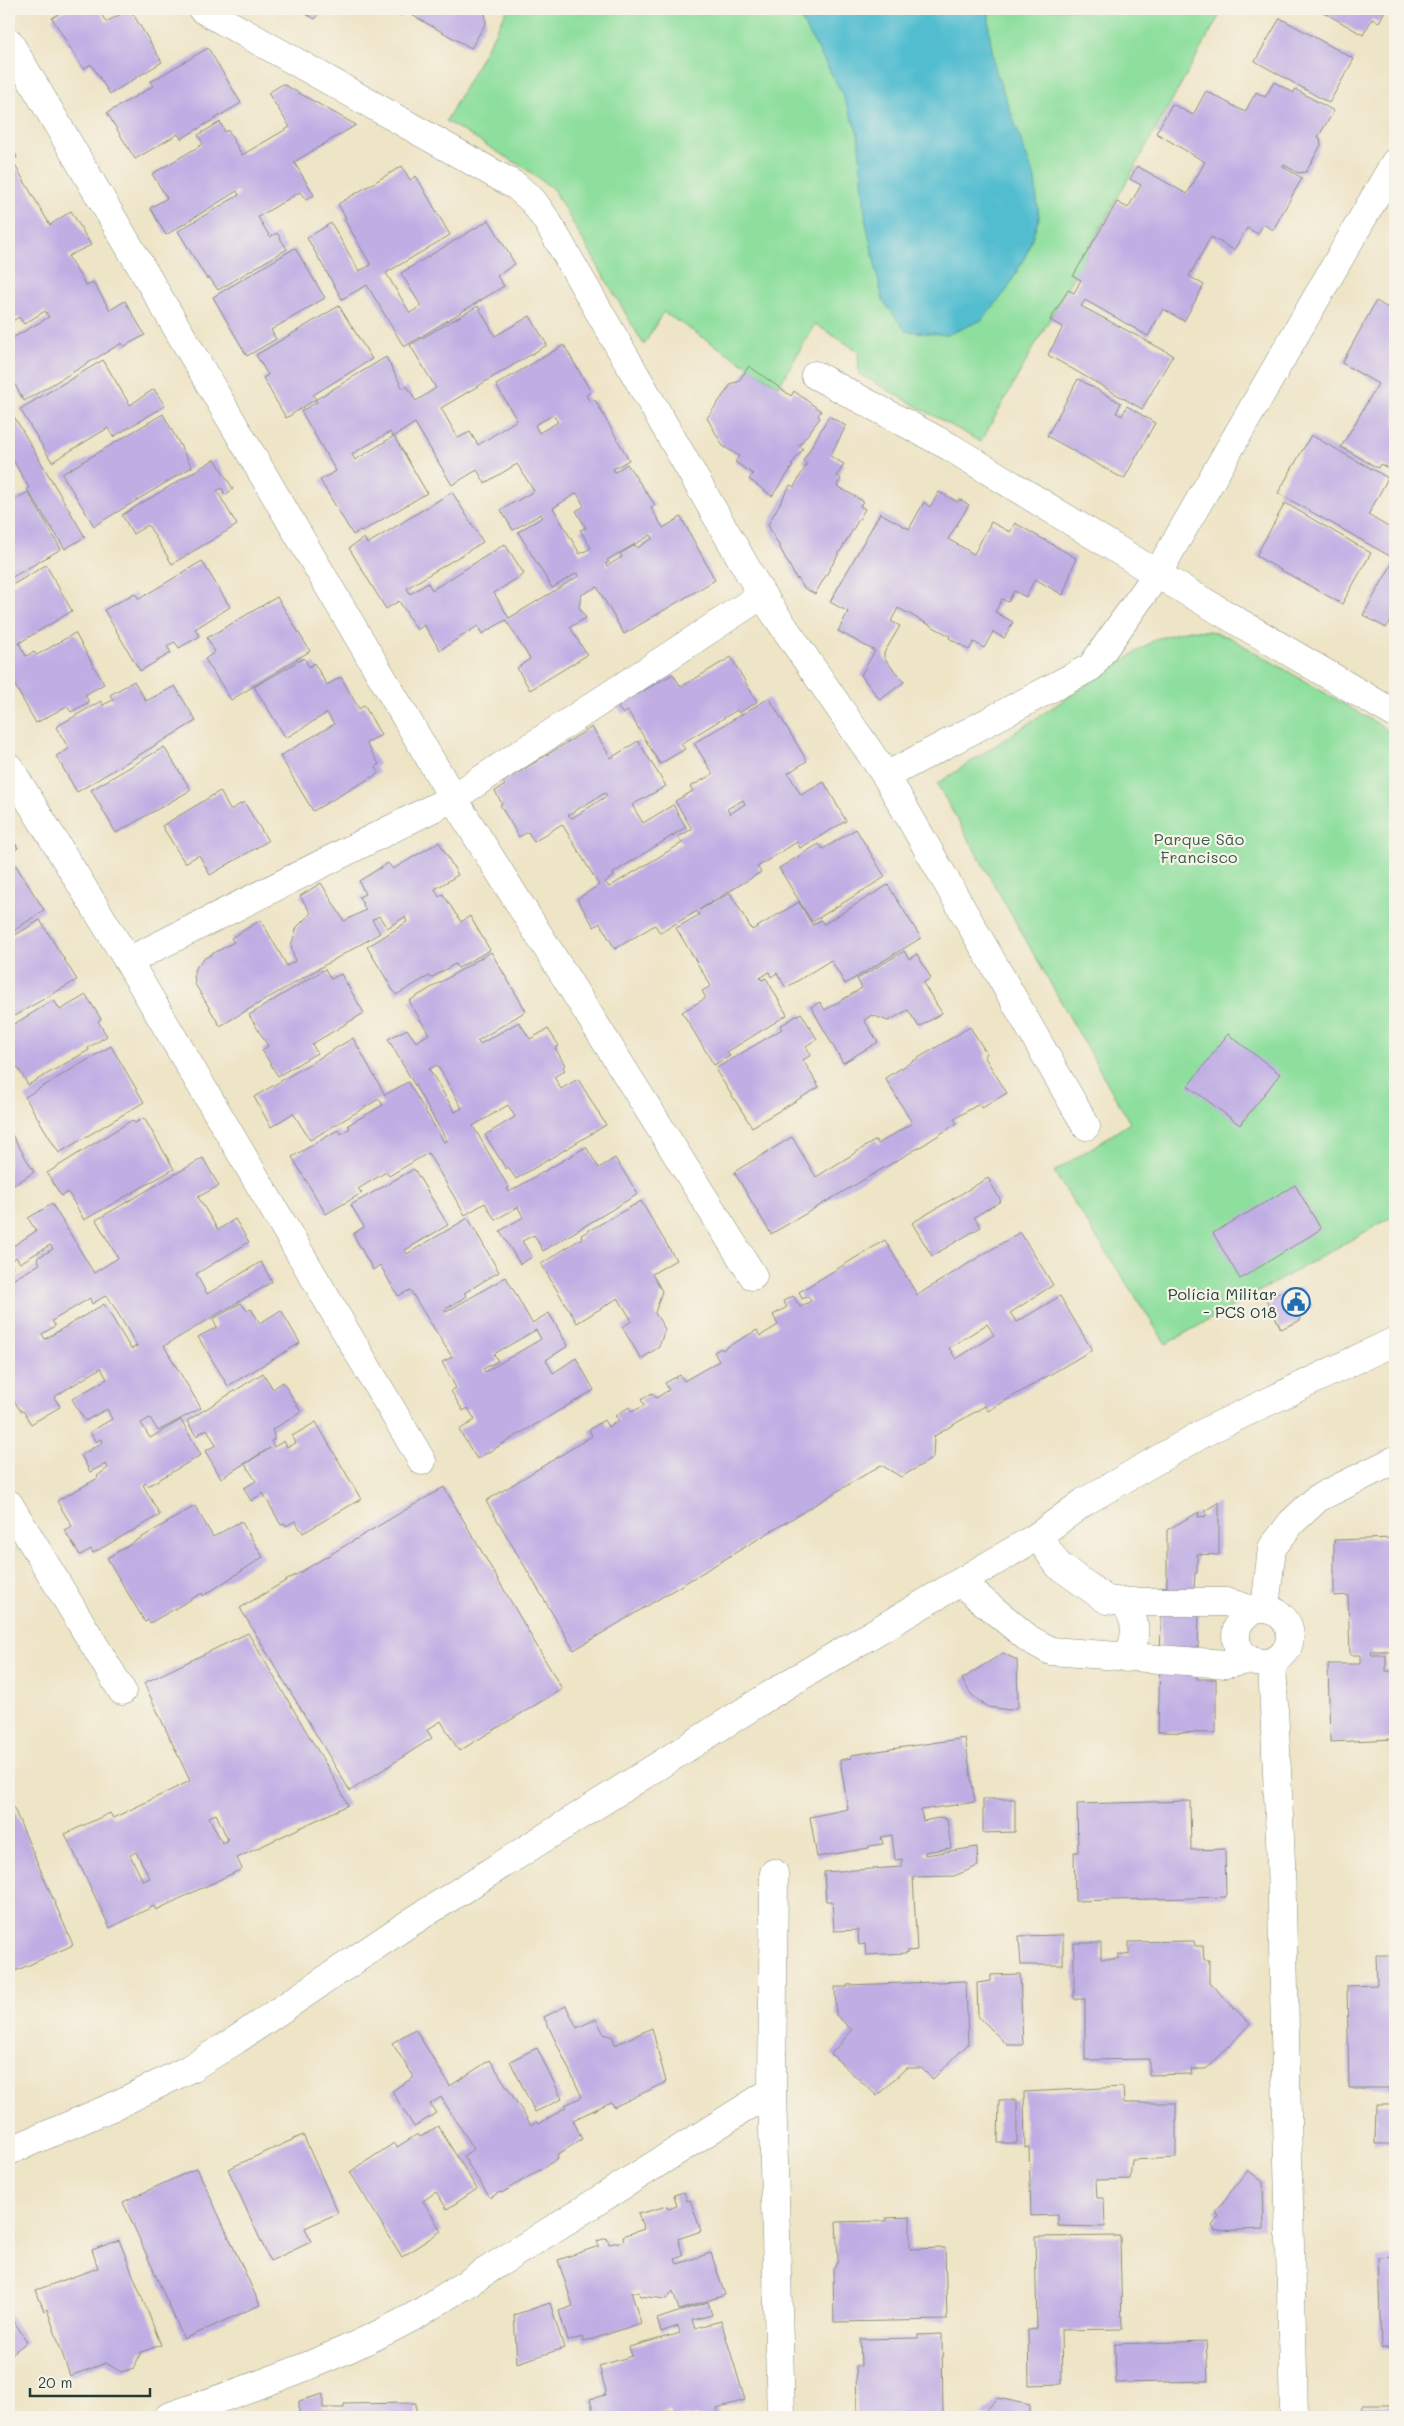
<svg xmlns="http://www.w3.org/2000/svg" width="1404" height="2426" font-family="Mali,sans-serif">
  <rect width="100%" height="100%" fill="#f7f3e8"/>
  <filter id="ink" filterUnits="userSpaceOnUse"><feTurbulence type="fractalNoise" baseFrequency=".02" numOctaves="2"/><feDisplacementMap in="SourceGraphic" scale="10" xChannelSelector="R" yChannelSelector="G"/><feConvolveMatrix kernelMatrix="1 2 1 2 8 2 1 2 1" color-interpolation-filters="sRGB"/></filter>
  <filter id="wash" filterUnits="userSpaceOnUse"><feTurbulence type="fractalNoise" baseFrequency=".0096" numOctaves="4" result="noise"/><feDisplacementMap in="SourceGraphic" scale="20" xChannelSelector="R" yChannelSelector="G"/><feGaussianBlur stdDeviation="1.12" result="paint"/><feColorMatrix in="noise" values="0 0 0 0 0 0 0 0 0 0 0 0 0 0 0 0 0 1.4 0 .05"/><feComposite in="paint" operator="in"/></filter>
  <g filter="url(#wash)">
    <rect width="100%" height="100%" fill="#eee4c6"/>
    <path fill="#8edf9e" stroke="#568e69" d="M508,9H1223L981,442L859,374L858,351L815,324L779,386L663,312L644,345L553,189L526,169L446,121Z
      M1189,630L1209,631L1229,637L1380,725L1395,736V1215L1166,1344L1054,1172L1130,1123L937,784L1156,639Z"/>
    <path fill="#53bdd0" stroke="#397d82" d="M800,9H989V30L995,69L1035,179L1039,218L1026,255L1007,290L982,320L947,335L906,331L883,301L866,223L858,134L841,91L802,21Z"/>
    <g id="blocks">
      <path fill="#bfade4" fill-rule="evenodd" d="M67,9H98L106,22L130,9L162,62L110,94L91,64L83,69L52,18Z
        M297,9H321L315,19Z
        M389,9H405L401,16Z
        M413,9H485L486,23L471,48L410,14Z
        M1318,9H1386L1379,22L1372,19L1363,35Z
        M1280,18L1354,59L1329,103L1255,61Z
        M208,48L241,103L181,139L178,134L135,159L107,113L153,86L150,82Z
        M1274,82L1294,93L1295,89L1334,111L1318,137L1320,138L1321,145L1306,172L1298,173L1284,165L1283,167L1302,178L1273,230L1263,224L1258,234L1247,228L1234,250L1211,237L1189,276L1204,285L1184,321L1163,309L1148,336L1085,300L1081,306L1173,355L1142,409L1048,355L1063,327L1050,320L1068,290L1074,293L1081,280L1073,276L1117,202L1128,208L1141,185L1130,179L1137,166L1187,194L1205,162L1156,133L1172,104L1193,115L1206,91L1245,112L1256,92L1265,97Z
        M283,84L356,125L294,162L314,195L306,200L300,192L258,217L270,237L277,233L287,249L218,290L209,277L207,279L178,231L239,195L237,191L166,235L150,208L167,198L152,174L203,144L198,135L220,122L225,132L228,130L242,155L290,127L268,93Z
        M9,143L17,157L9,162Z
        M13,162L50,225L71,211L91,245L68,256L86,286L93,282L110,310L125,301L145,335L123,347L122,343L24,401L9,374V340L49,317L45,311L24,324L19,317L9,323V164Z
        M402,166L410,180L416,176L450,235L386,273L410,313L421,306L401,273L489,220L515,264L497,276L504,286L404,347L367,285L342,299L307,238L331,223L359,271L371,265L344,219L346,218L338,204Z
        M295,248L325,298L271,330L276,339L247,356L213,297Z
        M1376,301L1395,312V472L1380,464L1378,468L1341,447L1378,384L1342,363Z
        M339,306L372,359L313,395L316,399L286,418L263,378L268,375L256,355Z
        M478,306L495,336L530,316L547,345L441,408L458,438L470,432L478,445L517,420L496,385L564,345L591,392L586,395L590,402L595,400L629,460L613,469L615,472L627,464L655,505L651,508L663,528L681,517L715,580L624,634L597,587L581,595L579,607L586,618L570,627L587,655L530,690L517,668L530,659L506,620L482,634L478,626L440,650L424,625L417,630L399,601L386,609L349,548L364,538L367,544L452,492L483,542L407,588L410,594L428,583L432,590L505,544L524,574L494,593L509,618L579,576L577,573L552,588L518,532L543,517L541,514L513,530L501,510L534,491L517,464L485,483L477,470L452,485L415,423L393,437L390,432L352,454L355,460L394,436L427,493L361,532L360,530L353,535L320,480L336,471L301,411L317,402L315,400L386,357L403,389L407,386L416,401L436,388L410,345ZM553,415L558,422L539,433L535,425ZM577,493L584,506L576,511L586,528L580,530L591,548L580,554L553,508ZM651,535L653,538L637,548L635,545L620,554L622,557L607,566L606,563L609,562L607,560Z
        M103,360L130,405L154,389L165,406L113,437L108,428L52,462L20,409Z
        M749,366L791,396L794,391L821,411L818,416L820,418L799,446L803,449L791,465L793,466L772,496L749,479L753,474L735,462L739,456L723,446L707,418L732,383L738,382Z
        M1078,379L1121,403L1116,413L1122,416L1127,406L1155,423L1124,479L1047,436Z
        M9,408L85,537L65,549L27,489L29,488L9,453Z
        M163,414L192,467L94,526L62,474Z
        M829,416L846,426L830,456L844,464L837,476L841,478L837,486L863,501L860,506L865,509L815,594L804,588L798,578L797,580L768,525L790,485L794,487L807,464L803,461Z
        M1311,435L1388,478L1368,515L1395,531V559L1278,493Z
        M215,459L233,489L225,495L222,488L217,491L237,525L172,564L148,525L133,534L122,515Z
        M28,492L61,549L9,579V503Z
        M939,492L958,502L959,499L969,505L948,539L974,554L991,522L1010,532L1015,523L1076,558L1063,595L1035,579L1026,597L1014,591L1008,602L1002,599L995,612L1013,622L1004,638L993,632L984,648L974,642L969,650L949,638L950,636L898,608L891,621L900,626L884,653V658L904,682L880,700L861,675L875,651L838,631L848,612L830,602L880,513L909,529L924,502L930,507Z
        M1285,503L1371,553L1342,604L1256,556Z
        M202,561L230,607L195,629L200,636L179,648L175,642L167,646L171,653L140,671L104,610L135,593L139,599Z
        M1392,564L1395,565V618L1393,617L1386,628L1363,615Z
        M46,565L72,611L19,643L26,656L34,652L37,655L75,633L104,684L85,695L89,702L71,712L67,706L36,723L9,675V587Z
        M277,597L310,651L231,700L205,659L215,652L207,638Z
        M731,657L757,702L739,713L737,710L681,744L685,749L660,764L628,711L623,714L617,706L673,674L681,687Z
        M304,658L309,667L314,663L327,685L341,677L359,709L364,705L381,735L366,743L379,764L376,767L379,773L313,811L280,756L334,724L327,713L286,738L254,687Z
        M134,681L146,701L175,686L196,721L77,792L56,756L69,749L56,727L101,701L103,705L113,700L110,695Z
        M769,698L807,761L788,773L801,795L824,782L846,821L800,848L797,842L757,867L761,872L699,910L730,893L752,930L799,902L812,925L821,920L824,924L888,885L921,938L845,984L831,960L786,988L777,973L771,977L769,972L760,978L762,980L766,978L787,1015L727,1052L730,1056L714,1065L682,1012L706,998L702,991L711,986L676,928L699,915L697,911L660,933L655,925L615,949L600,923L594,927L577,899L599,885L562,824L534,842L528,832L519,837L500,805L502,804L495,791L505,785L503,782L592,727L611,758L638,741L666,786L632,805L643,823L673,805L686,827L613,873L614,876L605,882L609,887L682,843L678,837L692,829L675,801L693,791L690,787L713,774L694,743ZM605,793L607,796L572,818L568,815ZM743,800L745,804L730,814L727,809Z
        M164,747L191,790L116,833L91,790Z
        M220,791L230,810L244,802L268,841L210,875L199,855L185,863L162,826Z
        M856,829L885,877L812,922L779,868L819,844L823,849Z
        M9,833L18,848L9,854Z
        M439,842L458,875L435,889L439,897L443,894L461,922L470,916L471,918L490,950L458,968L455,964L431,978L429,976L396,995L367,947L407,922L405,917L387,928L379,916L372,920L380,933L220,1026L195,984L194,970L203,959L234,942L231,938L261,920L287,966L295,961L291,945L297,927L311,913L300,896L321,883L344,921L366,910L359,897L365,894L359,881L388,863L393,869Z
        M13,861L44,910L9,934V863Z
        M40,920L77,980L14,1016L9,1008V939Z
        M904,951L909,959L917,954L931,978L923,983L942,1013L919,1027L908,1010L888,1021L872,1015L864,1020L878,1042L843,1063L811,1007L820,1002L825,1010L862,988L857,979Z
        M491,952L526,1011L477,1041L480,1044L519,1022L530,1039L548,1029L559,1046L555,1048L565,1065L563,1067L565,1070L554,1077L561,1089L578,1079L606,1125L516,1179L508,1167L506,1169L485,1135L515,1117L508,1105L473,1126L509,1188L507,1189L509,1192L586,1147L599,1168L615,1158L638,1194L543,1251L534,1235L522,1241L532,1257L520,1264L500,1231L523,1217L518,1207L495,1220L485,1203L465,1215L428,1153L389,1176L386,1172L358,1189L362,1193L326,1214L292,1157L338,1130L341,1134L350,1128L348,1125L383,1105L379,1099L310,1140L293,1113L271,1127L254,1097L353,1038L385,1095L408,1082L444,1142L447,1141L388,1039L407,1029L416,1042L429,1034L409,1001ZM437,1065L462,1108L455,1112L429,1069Z
        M325,969L331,979L341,974L364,1013L312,1044L317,1053L278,1076L262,1050L268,1046L249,1015Z
        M86,995L101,1019L98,1021L107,1036L88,1048L89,1050L28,1085L9,1053V1027L54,1000L60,1010Z
        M801,1013L817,1039L806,1046L811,1055L803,1060L819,1087L752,1127L715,1069L782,1029L780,1026Z
        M970,1027L987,1054L984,1056L1007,1093L982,1108L979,1104L954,1119L957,1123L925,1144L771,1234L734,1172L792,1137L816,1177L876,1140L878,1144L912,1123L885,1078Z
        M1228,1034L1280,1074L1240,1125L1188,1086Z
        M111,1046L144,1102L59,1153L25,1097Z
        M144,1118L174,1169L84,1220L68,1192L61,1196L47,1173L132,1120L135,1123Z
        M9,1130L34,1172L9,1188Z
        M203,1158L219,1186L198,1197L218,1230L235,1219L249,1242L196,1274L207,1294L261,1262L272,1282L164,1346L201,1408L158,1431L150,1418L141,1423L150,1438L181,1420L201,1455L148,1486L146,1483L143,1485L160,1515L93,1553L91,1549L80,1555L64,1530L72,1526L57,1501L98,1478L97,1476L108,1468L106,1464L90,1472L81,1455L103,1442L101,1439L96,1442L90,1432L112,1419L107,1409L85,1421L72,1399L107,1379L101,1368L54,1397L60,1407L31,1424L24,1412L20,1410L9,1393V1282L40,1264L37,1258L53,1249L50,1245L20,1263L16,1257L9,1262L13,1267L9,1270V1245L10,1248L36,1231L28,1218L52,1204L94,1273L118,1258L96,1220ZM107,1295L137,1346L131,1349L104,1304L45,1339L42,1334L55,1326L52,1321L90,1298L92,1304Z
        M414,1169L448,1225L405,1250L407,1254L468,1218L499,1272L464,1293L467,1296L444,1310L446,1312L506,1277L532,1323L549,1313L568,1346L546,1360L553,1373L576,1358L594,1390L477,1459L459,1430L475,1420L468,1408L463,1411L451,1391L456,1388L442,1362L452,1357L410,1290L398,1296L380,1265L373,1270L353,1234L364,1227L351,1205ZM536,1330L541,1339L485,1372L483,1369L498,1361L494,1354Z
        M988,1178L1001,1201L974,1217L981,1227L932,1256L912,1223Z
        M1295,1185L1321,1229L1240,1279L1213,1233Z
        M641,1201L676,1260L652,1274L662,1291L655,1313L665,1329L659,1347L641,1359L622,1327L632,1321L618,1298L577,1323L541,1264L582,1238L581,1235Z
        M1020,1232L1053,1285L1010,1313L1017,1322L1060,1296L1092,1350L988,1411L985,1406L936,1435L934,1437L933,1458L901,1477L881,1465L574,1650L486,1501L592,1436L589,1430L604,1420L608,1427L619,1420L615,1416L629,1407L632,1412L645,1405L641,1400L652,1393L656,1398L669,1390L665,1383L680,1375L684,1381L719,1361L714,1352L721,1348L722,1350L757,1330L760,1336L778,1325L773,1315L787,1307L783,1301L793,1296L800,1307L811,1301L808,1296L802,1299L799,1292L885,1240L917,1295ZM987,1324L994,1335L956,1359L949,1348Z
        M1302,1287L1312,1308L1298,1315L1301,1320L1281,1329L1266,1299L1286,1290L1287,1294Z
        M241,1303L247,1311L251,1309L260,1323L281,1310L300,1343L228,1386L198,1337L217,1327L213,1319Z
        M263,1373L273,1389L283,1382L301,1412L272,1430L274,1435V1440L271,1441L274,1447L284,1441L287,1447L296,1443L292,1436L316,1422L361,1499L303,1533L295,1521L286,1526L285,1523L281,1525L263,1493L251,1501L244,1488L256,1481L245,1464L270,1448L221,1478L205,1451L216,1445L207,1429L196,1436L187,1421Z
        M444,1487L562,1689L459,1751L441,1721L427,1730L432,1738L350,1791L240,1608Z
        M1219,1502V1555L1197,1554V1573H1195L1194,1588L1200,1589L1198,1647H1192L1191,1662L1197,1663V1679H1216V1733L1158,1732L1162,1587H1167V1530L1199,1512L1198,1517L1206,1516V1510Z
        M195,1506L213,1537L241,1521L263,1557L203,1596L202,1593L150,1623L149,1620L145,1622L107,1558Z
        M1395,1538V1651H1371L1372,1655H1386V1671H1395V1739L1330,1742L1328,1664H1360V1655H1350L1348,1595L1334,1596V1540Z
        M248,1633L334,1778L348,1805L237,1858L242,1869L156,1910L154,1906L110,1928L65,1834L110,1813L113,1818L190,1781L144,1683ZM216,1814L228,1840L222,1843L209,1817ZM136,1852L150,1878L143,1881L130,1855Z
        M1003,1653L1017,1660L1018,1707L1009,1710L989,1707L980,1702L970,1693L962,1679Z
        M965,1738L975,1802L921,1810L923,1821L943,1817L944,1819H947L951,1848L925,1852V1855L977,1847L978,1866L954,1876L913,1877L917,1950L907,1951V1953L866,1955L865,1944L859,1945L858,1930L834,1931L832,1901H826L824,1872L902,1867V1859L895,1860L892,1835L881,1837L883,1844L869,1846V1848L817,1857L810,1817L848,1809L840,1760L851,1758V1755Z
        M9,1797L73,1945L9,1974Z
        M983,1799H1015V1832L983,1833Z
        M1190,1801L1191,1850L1225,1849L1226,1897L1075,1901L1074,1852H1078L1077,1804Z
        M1063,1935V1965H1021L1019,1936Z
        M1194,1941L1195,1946H1203L1204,1960H1209V1982L1250,2024L1210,2066L1205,2069H1191L1192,2074L1149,2075V2059L1085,2060V1999H1074V1943H1101V1959H1118V1954L1129,1955V1942Z
        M1376,1955H1395V2091H1389V2088H1349L1347,1986L1377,1985Z
        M1020,1974L1023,2045H1007L978,2016L977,1983L991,1981V1975Z
        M966,1981L968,2044L933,2079L921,2068H906L877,2096L831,2054L852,2030L836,2015L835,1987H848L847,1985Z
        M566,2006L577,2028L596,2019L604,2034L613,2037L615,2045L652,2028L666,2082L614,2107L611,2102L573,2120L582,2139L557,2155L558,2158L554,2161L502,2193L500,2192L490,2198L463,2156L474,2149L441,2097L430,2104L436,2113L414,2127L392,2091L414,2077L392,2043L415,2029L450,2086L490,2060L531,2125L537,2122L539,2124L566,2107L565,2105L582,2097L544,2017Z
        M537,2048L562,2099L535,2112L510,2061Z
        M1123,2087L1124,2103H1176V2158L1132,2160L1130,2179L1096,2180L1097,2198H1104L1105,2227L1058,2226V2215L1031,2216L1029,2147L1025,2148L1024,2092Z
        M999,2100H1017V2143H998Z
        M1376,2105H1395V2144H1375Z
        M438,2126L477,2189L447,2209L436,2192L423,2201L441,2231L402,2257L350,2172L394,2143L397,2147L418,2134L420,2137Z
        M303,2135L338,2213L305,2228L311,2242L270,2261L228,2169Z
        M197,2168L260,2305L184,2339L123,2202Z
        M1248,2170L1263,2182L1264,2229L1215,2231L1212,2226L1219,2216L1215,2212Z
        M684,2192L687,2201L690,2200L701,2231L678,2239L683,2256L675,2259L677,2264L711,2253L725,2295L679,2310L673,2291L666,2299L640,2296L639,2292H631L641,2323L584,2342L582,2337L568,2341L559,2311L573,2306L558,2260L599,2246L597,2241L607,2238L609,2244L624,2241L623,2236L644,2229L638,2214L667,2206L668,2209L677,2206L674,2195Z
        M910,2217V2249L945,2248L947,2320L834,2322L833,2269L838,2260L836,2222L886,2221V2218Z
        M1120,2236L1122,2329L1061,2330L1062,2384L1029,2385L1028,2330L1037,2329L1035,2237Z
        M119,2240L161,2345L141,2352L134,2368L121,2372L106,2363L70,2376L47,2309L44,2311L36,2290L98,2268L92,2250Z
        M1395,2256V2348H1381L1378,2257Z
        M708,2302L712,2315L692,2320L695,2328L721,2321L745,2400L717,2408L719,2417H672L670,2410L649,2417H595L590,2399L605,2395L606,2391L599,2366L632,2356L629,2347L680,2333L678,2326L661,2332L657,2319Z
        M550,2303L564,2348L517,2363L514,2315Z
        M9,2313L27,2342L9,2356Z
        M942,2334L943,2417H857L856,2366H861L860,2339L918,2338V2335Z
        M1206,2341L1208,2381L1116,2383L1115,2344Z
        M323,2394V2408H344V2404L416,2403V2417H299V2401Z
        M998,2398L1030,2405V2417H980Z
        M1363,2405H1395V2417H1362Z"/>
    </g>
  </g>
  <g filter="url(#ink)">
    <use href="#blocks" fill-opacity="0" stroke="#86907d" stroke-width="1"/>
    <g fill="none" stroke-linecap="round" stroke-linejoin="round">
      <defs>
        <path id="minor" d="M202,9L516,186L533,201L547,221L762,595L886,776L1086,1126
          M9,42L453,798L753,1276
          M815,375L950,447L1157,574L1395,714
          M9,767L128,961L422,1461
          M886,776L1091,667L1157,574L1395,162
          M128,961L453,798L762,595
          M9,1504L122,1691
          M1038,1536L1058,1565L1107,1600L1124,1602H1226L1253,1610
          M961,1583L1029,1639L1051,1651L1226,1664L1249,1660
          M1124,1602C1138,1621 1138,1638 1126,1658
          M1265,1608L1272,1548L1292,1522L1318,1498L1395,1460
          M1236 1636a27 27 0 1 1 54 0a27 27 0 1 1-54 0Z
          M1272,1662L1281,1861L1294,2417
          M774,1873L772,2091L781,2417
          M168,2417C253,2387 339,2358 418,2314L772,2091"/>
        <path id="tertiary" d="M9,2151L112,2107L189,2069L236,2040L405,1926L786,1685L1038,1536L1084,1502L1209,1430L1395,1341"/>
      </defs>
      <use href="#minor" stroke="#86907d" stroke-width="29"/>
      <use href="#tertiary" stroke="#86907d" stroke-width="29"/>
      <use href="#minor" stroke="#fff" stroke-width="28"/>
      <use href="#tertiary" stroke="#fff" stroke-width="28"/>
    </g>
  </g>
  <defs>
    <symbol id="civic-ring" viewBox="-11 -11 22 22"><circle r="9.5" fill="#f7f3e8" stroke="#1f6fb2" stroke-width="1.5"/><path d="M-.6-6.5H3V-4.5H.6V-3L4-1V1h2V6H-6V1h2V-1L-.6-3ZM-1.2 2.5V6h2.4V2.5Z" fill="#1f6fb2"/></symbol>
  </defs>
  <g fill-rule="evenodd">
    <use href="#civic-ring" x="1280" y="1286" width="32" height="32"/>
  </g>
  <g text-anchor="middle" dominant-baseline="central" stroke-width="4.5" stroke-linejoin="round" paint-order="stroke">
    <g font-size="16" fill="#355d49" stroke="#f7f3e8">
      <text x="1199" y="838">Parque São<tspan x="1199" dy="18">Francisco</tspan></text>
    </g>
    <g font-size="16" fill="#1f3d34" stroke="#f7f3e8" text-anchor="end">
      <text x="1277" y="1293">Polícia Militar<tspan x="1277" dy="18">- PCS 018</tspan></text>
    </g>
  </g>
  <rect width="1404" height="2426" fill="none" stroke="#f7f3e8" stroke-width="30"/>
  <path d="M30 2388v8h120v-8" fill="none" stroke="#1f3d34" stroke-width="2.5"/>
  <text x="38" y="2388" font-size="15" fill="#1f3d34" stroke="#f7f3e8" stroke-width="4" paint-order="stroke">20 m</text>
</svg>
